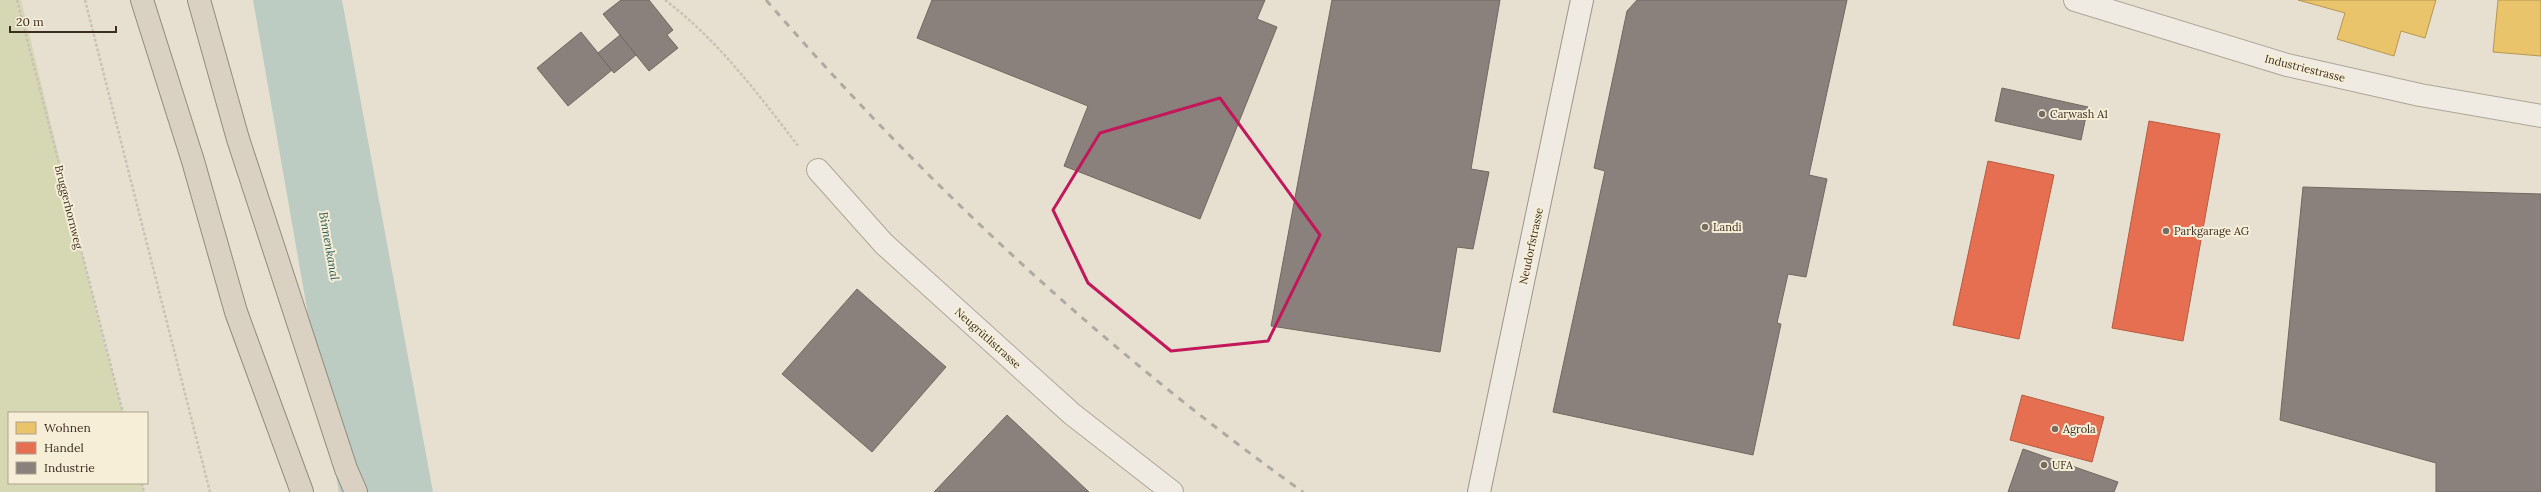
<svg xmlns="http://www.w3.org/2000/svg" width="2541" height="492" viewBox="0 0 2541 492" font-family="Lora,serif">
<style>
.green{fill:#d6d7b3}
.water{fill:#bcccc2}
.homes{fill:#e9c46a;stroke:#b59754}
.shops{fill:#e76f51;stroke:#b45c42}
.industry{fill:#8a817c;stroke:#736860}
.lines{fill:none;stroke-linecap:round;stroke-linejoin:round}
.street-casing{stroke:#ada599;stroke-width:24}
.secondary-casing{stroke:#9c958a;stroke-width:24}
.highway-casing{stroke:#928b80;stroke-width:24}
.path{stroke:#c8c2b9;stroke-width:2.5;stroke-dasharray:3 2;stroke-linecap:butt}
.street{stroke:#efebe3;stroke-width:22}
.secondary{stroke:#efebe3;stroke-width:22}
.highway{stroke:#dad1c2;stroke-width:22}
.rail{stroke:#afaaa2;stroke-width:3;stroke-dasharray:7 7;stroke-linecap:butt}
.marked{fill:none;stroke:#c2185b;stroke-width:3;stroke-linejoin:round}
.poi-dot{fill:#786c5e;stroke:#f7eed8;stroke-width:1.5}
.labels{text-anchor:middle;stroke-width:4;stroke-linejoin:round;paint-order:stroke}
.street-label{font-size:11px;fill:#3d2e20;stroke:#f7eed8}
.poi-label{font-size:11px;fill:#3d2e20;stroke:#f7eed8;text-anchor:start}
.water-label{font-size:12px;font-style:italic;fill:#2f5d5a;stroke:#f7eed8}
</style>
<rect width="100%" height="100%" fill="#e7e0d1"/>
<polygon class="green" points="0,0 21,0 96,311 123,413 9,413 9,483 142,483 144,492 0,492"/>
<polygon class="water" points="253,0 342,0 433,492 339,492"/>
<g class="homes">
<polygon points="2298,0 2436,0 2425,38 2401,31 2394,56 2337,39 2345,13"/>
<polygon points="2498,0 2541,0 2541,56 2493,52"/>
</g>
<g class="shops">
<polygon points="2149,121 2220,134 2183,341 2112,328"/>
<polygon points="1988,161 2054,175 2019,339 1953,325"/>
<polygon points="2022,395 2104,417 2092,462 2010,440"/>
</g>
<g class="industry">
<polygon points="621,0 649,0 673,30 667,35 678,48 649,71 603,14"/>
<polygon points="932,0 1265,0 1257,19 1277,27 1200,219 1064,166 1088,106 917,38"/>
<polygon points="1332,0 1500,0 1471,169 1489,172 1473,249 1457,247 1440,352 1271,326"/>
<polygon points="1637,0 1847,0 1809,175 1827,179 1806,277 1788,274 1777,323 1781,324 1753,455 1553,412 1605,171 1594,168 1627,11"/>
<polygon points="581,32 612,70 568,106 537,68"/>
<polygon points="620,35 636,55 614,73 598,53"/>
<polygon points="2002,88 2088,107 2081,140 1995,121"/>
<polygon points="2303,187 2541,194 2541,492 2436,492 2436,463 2280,420"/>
<polygon points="857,289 946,367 872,452 782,374"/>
<polygon points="1007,415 1089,492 934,492"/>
<polygon points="2023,449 2118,482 2114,492 2008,492"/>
</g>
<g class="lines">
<g class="street-casing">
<g id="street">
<polyline points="2075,0 2287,65 2420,95 2541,116"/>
<polyline points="818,170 884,244 1072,414 1172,492"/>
</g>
</g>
<g class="secondary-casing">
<polyline id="secondary" points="1479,492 1582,0"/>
</g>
<g class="highway-casing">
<g id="highway">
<polyline points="142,0 193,161 236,312 302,492"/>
<polyline points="199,0 238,139 346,469 356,492"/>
</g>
</g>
<g class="path">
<polyline points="17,0 123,413"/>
<polyline points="85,0 210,492"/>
<path d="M665,0c54,41 93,94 134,147"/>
<polyline points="142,483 144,492"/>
</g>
<use href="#street" class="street"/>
<use href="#secondary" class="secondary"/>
<use href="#highway" class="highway"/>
<path class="rail" d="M766,0c159,184 338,350 537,492"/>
</g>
<path class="marked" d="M1220,98l100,137 -52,106 -97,10 -83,-68 -35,-73 47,-77z"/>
<g class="poi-dot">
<circle cx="2042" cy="114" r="4"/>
<circle cx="1705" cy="227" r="4"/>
<circle cx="2166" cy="231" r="4"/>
<circle cx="2055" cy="429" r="4"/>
<circle cx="2044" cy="465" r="4"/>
</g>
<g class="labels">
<g class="street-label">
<text transform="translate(2305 68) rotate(14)" y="4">Industriestrasse</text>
<text transform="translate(69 207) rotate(76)" y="4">Bruggerhornweg</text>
<text transform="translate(1531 246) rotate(-78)" y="4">Neudorfstrasse</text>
<text transform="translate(988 338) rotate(42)" y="4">Neugrütlistrasse</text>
</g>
<g class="poi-label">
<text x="2050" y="118">Carwash A1</text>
<text x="1713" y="231">Landi</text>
<text x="2174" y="235">Parkgarage AG</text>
<text x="2063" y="433">Agrola</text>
<text x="2052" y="469">UFA</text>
</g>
<g class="water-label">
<text transform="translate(329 246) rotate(80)" y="4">Binnenkanal</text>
</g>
</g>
<rect x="8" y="412" width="140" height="72" fill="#f7eed8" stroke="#ada18e"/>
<rect x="16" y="422" width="20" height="12" fill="#e9c46a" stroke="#ada18e"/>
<text x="44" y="432" font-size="12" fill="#3d2e20">Wohnen</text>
<rect x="16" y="442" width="20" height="12" fill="#e76f51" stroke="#ada18e"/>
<text x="44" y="452" font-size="12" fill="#3d2e20">Handel</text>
<rect x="16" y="462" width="20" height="12" fill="#8a817c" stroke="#ada18e"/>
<text x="44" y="472" font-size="12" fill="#3d2e20">Industrie</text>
<path d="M10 26v6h106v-6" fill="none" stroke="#3d2e20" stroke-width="2"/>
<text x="16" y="26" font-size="12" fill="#3d2e20" stroke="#f7eed8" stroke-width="3" paint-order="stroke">20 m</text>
</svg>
